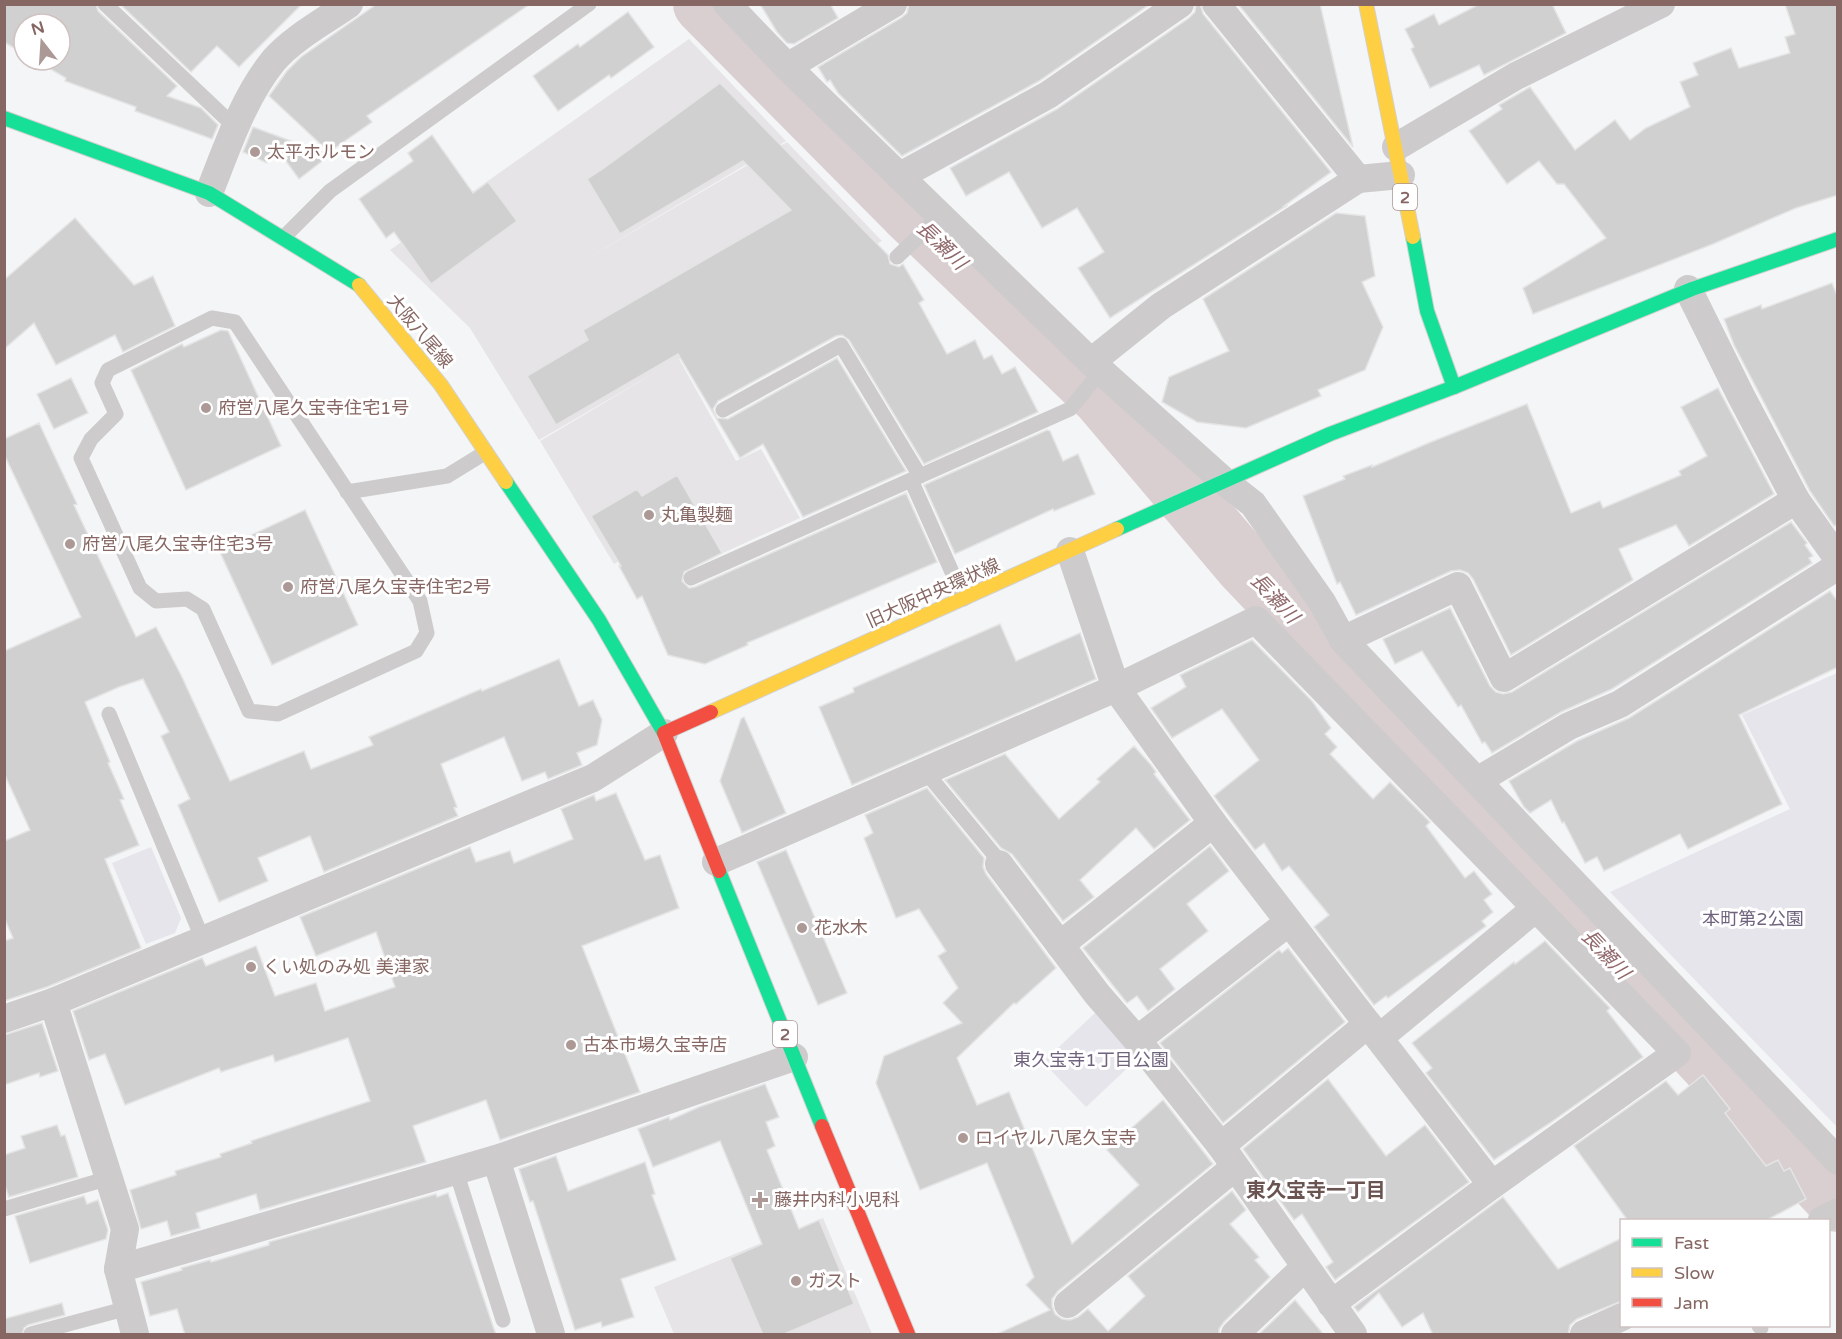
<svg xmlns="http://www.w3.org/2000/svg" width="1842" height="1339" viewBox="0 0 1842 1339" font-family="'Varela Round','Noto Sans JP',sans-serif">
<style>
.built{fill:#e6e4e6}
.green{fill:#e6e5ec}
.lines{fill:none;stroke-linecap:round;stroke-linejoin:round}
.river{stroke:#dacfd0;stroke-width:60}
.building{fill:#d1d0d0;stroke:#e4e4e5;stroke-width:1.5}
.fast-casing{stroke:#d2d1d1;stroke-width:16}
.slow-casing{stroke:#d2d1d1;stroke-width:16}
.jam-casing{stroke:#d2d1d1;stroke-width:16}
.lane{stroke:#cecbcc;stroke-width:15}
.street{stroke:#cecbcc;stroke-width:28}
.fast{stroke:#16e098;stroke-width:14}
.slow{stroke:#ffcf43;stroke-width:14}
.jam{stroke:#f24e42;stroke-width:14}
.poi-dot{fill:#ac9996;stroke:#fff;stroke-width:2}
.labels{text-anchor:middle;stroke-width:6;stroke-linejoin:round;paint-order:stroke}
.shield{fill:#fff;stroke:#aa9592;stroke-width:1.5}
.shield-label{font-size:16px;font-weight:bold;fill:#866763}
.poi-label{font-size:18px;fill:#866763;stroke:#fff;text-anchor:start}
.street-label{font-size:18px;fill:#866763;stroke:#fff}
.park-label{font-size:18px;fill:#6f637d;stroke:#fff}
.water-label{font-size:20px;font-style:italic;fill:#91686b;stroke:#fff}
.neighbourhood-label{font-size:20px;font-weight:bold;fill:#6a5452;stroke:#fff}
</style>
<rect width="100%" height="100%" fill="#f4f5f6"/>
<g class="built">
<polygon points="689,39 786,141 576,265 787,142 882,241 679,359 736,461 761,449 800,518 723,553 700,515 614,564 540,441 663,368 539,440 470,328 390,250"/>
<polygon points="823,1218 872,1334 674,1334 654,1287"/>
</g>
<g class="green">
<polygon points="1837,673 1837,1127 1610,892 1790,809 1742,715"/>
<polygon points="151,847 181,918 175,933 146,944 112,863"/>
<polygon points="1095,1013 1138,1058 1086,1107 1043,1062"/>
</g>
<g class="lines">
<polyline class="river" points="703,4 908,211 1102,397 1245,566 1380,708 1838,1202"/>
</g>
<g class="building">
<polygon points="4,4 96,4 98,11 177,86 167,96 201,108 218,125 212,139 135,111 136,107 65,81 66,78 35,60 60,60 60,24 24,24 24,54 4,42"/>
<polygon points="120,4 302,4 239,67 217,46 191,72"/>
<polygon points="377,4 530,4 367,116 372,122 329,152 269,96 287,71 301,57"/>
<polygon points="760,4 830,4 838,18 794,44 787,43 777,32"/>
<polygon points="909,4 1150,4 1039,81 902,156 838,93 830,80 827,82 818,67 901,18 907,13"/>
<polygon points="1196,4 1200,4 1203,14 1331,172 1284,206 1286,206 1110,318 1078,268 1104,252 1077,208 1042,228 1009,172 966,196 950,168 1057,109 1189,18 1195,12"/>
<polygon points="1238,4 1320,4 1353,147"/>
<polygon points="1480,4 1552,4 1566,33 1484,75 1479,65 1430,88 1411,49 1414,47 1405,29 1434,14 1439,25"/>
<polygon points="1785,4 1838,4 1838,195 1796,208 1713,244 1533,314 1523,288 1606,238 1564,184 1557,184 1539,161 1507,184 1469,131 1502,109 1499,105 1530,87 1575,150 1615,120 1630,140 1646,128 1690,107 1680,82 1698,75 1693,63 1731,48 1739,68 1790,53 1785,37 1795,34"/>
<polygon points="628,12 654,47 611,78 609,75 558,111 533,76 578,44 580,47"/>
<polygon points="720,83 888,255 890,264 899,267 903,264 924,300 919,303 947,354 975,340 984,359 992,355 1002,374 1015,367 1038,412 924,464 849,340 842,335 836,336 718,401 713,409 717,418 728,419 837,358 906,471 803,517 763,444 740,458 678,354 556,425 527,376 588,340 583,330 791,210 743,161 620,234 587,179 604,168"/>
<polygon points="253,127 280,137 330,155 299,179 275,146 267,163 243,152"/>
<polygon points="432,135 473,193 488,182 517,221 431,284 394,232 386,238 359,199 413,161 408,153"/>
<polygon points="1336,213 1365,216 1375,276 1362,282 1383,327 1365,370 1318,390 1321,396 1246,428 1197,422 1162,402 1169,377 1229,351 1203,299"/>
<polygon points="75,218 134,285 153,276 175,326 123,352 115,335 56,365 34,323 4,349 4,280"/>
<polygon points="1832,283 1838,298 1838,524 1834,526 1810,491 1734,345 1724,319 1761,305 1762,309"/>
<polygon points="221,330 228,331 281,446 186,490 131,370 182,344 184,347"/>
<polygon points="71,378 88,413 54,429 37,394"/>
<polygon points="1718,388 1774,494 1689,546 1676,525 1619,549 1633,580 1511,655 1473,579 1468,573 1460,570 1451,571 1356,615 1340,582 1337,584 1303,496 1345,479 1343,476 1372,465 1372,467 1431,442 1527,404 1571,513 1600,501 1603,508 1681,475 1679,471 1707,456 1681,407"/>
<polygon points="39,423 77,504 74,505 136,637 156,627 181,675 230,781 304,751 311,769 373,745 369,737 481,689 482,691 559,659 579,706 593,700 602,720 597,745 577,753 582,765 548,779 545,772 522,781 504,737 441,764 457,807 454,808 458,816 324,872 310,836 258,858 268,881 219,902 178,805 190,799 161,736 169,732 143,679 119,687 85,702 110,762 108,763 124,799 120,800 139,845 105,859 141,948 47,987 4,1001 4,941 13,938 4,917 4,841 30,830 4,773 4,651 81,617 4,454 4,439"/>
<polygon points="1047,430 1050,431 1063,461 1078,454 1095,494 1054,511 1053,509 955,554 924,485"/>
<polygon points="677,475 722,553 684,572 682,581 689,588 695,587 906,493 937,562 747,643 748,645 705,664 668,655 642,596 637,599 619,566 621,566 591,516 637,489 642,496"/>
<polygon points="305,510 358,625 272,665 219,550"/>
<polygon points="1791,522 1807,543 1805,545 1813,556 1809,558 1812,563 1612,689 1561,712 1492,753 1485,742 1482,743 1461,705 1458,707 1422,651 1395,664 1383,639 1450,608 1490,686 1496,692 1503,694 1512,692"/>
<polygon points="1830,591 1838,602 1838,667 1739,715 1782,804 1688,849 1680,834 1604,871 1597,857 1585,863 1564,822 1562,823 1551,800 1530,813 1524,807 1509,781 1577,741 1629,718"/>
<polygon points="1000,624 1016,661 1080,633 1096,679 852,785 819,707 854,692 853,688"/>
<polygon points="1252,640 1312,701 1331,728 1325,734 1337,747 1330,754 1373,799 1390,782 1430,822 1426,826 1465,878 1474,871 1492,894 1484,900 1493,912 1482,921 1486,926 1388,998 1386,996 1374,1005 1314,927 1329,915 1289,866 1282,871 1264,843 1255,850 1214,796 1259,760 1222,709 1172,738 1151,708 1186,687 1180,675"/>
<polygon points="744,717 786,813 742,833 720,781 741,719"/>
<polygon points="1134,746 1151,765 1156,772 1154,774 1190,820 1154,849 1136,828 1080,880 1094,897 1063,921 1012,854 1001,848 945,780 1005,754 1059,819 1100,782 1097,779"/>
<polygon points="927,788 984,858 983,867 986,874 1056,968 1016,1004 1014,1003 957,1058 977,1105 1009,1092 1072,1244 1139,1185 1107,1150 1163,1100 1213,1164 1058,1291 1052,1299 1052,1306 1055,1314 1062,1319 1070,1320 1078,1317 1088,1309 1108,1331 1145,1296 1128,1276 1232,1191 1246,1210 1230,1224 1259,1257 1255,1260 1270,1277 1224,1322 1219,1329 1219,1335 995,1335 1050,1310 1026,1285 1034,1277 987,1163 920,1190 876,1083 884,1056 962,1023 943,1003 958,988 938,956 946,951 919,909 896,918 864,838 873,833 865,815"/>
<polygon points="616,793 645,860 660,855 679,908 582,946 640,1092 500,1140 486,1100 413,1126 426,1162 260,1210 256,1194 196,1213 200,1228 171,1236 167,1221 141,1229 130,1190 176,1175 175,1171 221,1157 220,1154 252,1143 251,1141 370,1101 348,1038 275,1062 273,1055 221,1072 219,1068 125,1105 105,1054 89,1060 73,1011 202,958 206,966 256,946 275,996 316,983 325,1011 395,987 376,932 316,956 300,917 470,847 476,862 510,851 514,863 573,839 561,809 594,795 596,801"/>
<polygon points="1210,846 1229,871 1187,904 1208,931 1160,969 1175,989 1148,1011 1137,996 1127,1003 1083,948"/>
<polygon points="786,850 847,993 818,1005 757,862"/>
<polygon points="1545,941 1610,1008 1607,1011 1643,1057 1550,1123 1494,1160 1426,1073 1432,1068 1412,1043 1514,962 1515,964"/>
<polygon points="1288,948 1345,1022 1223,1123 1160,1043 1279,950 1282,953"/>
<polygon points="42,1023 58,1071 40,1077 39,1073 4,1085 4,1035"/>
<polygon points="1703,1075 1730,1109 1725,1113 1766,1166 1778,1160 1784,1171 1790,1168 1806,1199 1765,1221 1628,1221 1574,1146 1666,1081 1678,1095"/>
<polygon points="1328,1079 1386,1156 1425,1125 1469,1182 1335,1280 1326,1267 1333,1262 1302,1214 1294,1220 1243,1149"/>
<polygon points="765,1084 779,1117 766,1122 775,1146 767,1150 799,1229 819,1220 854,1304 782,1335 763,1335 730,1258 762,1244 720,1141 653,1167 638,1129 669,1117 670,1120 699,1107"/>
<polygon points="57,1125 61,1136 65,1135 78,1177 9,1197 4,1183 4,1155 25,1148 21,1136"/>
<polygon points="556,1156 568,1191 645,1162 655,1194 652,1195 676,1260 621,1279 634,1317 602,1327 601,1322 575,1330 533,1201 530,1202 519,1169"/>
<polygon points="448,1193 496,1335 185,1335 177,1309 150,1316 141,1282 182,1270 181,1268 210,1260 211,1262 269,1245 269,1242 436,1194 437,1197"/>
<polygon points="84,1196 87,1204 98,1200 108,1230 106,1239 30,1263 15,1216"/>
<polygon points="1503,1197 1558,1269 1622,1238 1622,1301 1577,1319 1570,1325 1568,1335 1433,1335 1423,1313 1402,1327 1379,1293 1358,1312 1354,1307"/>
<polygon points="1295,1300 1324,1335 1258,1335"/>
<polygon points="62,1303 65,1315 28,1325 24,1328 22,1335 4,1335 4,1319"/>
</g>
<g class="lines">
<g class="fast-casing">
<g id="fast">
<polyline points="4,118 209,193 359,285"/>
<polyline points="1454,387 1692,289 1838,239"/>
<polyline points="506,482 599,620 664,733"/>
<polyline points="1117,529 1330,434 1454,387 1427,311 1413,237"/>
<polyline points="719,871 822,1126"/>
</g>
</g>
<g class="slow-casing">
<g id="slow">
<polyline points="1366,4 1413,237"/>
<polyline points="359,285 441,385 506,482"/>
<polyline points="711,712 1117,529"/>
</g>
</g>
<g class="jam-casing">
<g id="jam">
<polyline points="711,712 664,733 719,871"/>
<polyline points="822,1126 908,1334"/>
</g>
</g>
<g class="lane">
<polyline points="105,4 235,127"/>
<polyline points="283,238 330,191 589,4"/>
<polyline points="897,257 940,216"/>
<polygon points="212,318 235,322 420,601 427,633 416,651 278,714 249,711 203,609 187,599 156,601 140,588 81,458 91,439 116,414 102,383 108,370"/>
<polyline points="723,410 841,345 920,476"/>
<polyline points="911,480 964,599"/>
<polyline points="347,492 447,476 486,452"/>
<polyline points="691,578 1070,409 1101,371"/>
<polyline points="109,714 203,940"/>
<polyline points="925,771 996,857 999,864"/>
<polyline points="456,1171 503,1320"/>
<polyline points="4,1209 109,1178"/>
<polyline points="1759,1326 1761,1328"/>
<polyline points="31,1334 128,1308"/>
</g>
<g class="street">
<polyline points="727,4 787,67 1091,362 1225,482 1253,504 1322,602 1343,640 1838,1161"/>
<polyline points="1216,4 1358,179 1401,175"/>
<polyline points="787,67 893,4"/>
<polyline points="1396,147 1516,76 1661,4"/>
<polyline points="900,176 1048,95 1180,4"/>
<path d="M209,193c18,-45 34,-95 65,-133 19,-22 51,-39 75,-56"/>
<polyline points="1688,289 1741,396 1796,500 1838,559"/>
<polyline points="1091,362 1161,306 1358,179"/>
<polyline points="1070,551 1116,688 1213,823 1492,1185"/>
<polyline points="1343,640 1458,586 1504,678 1796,500"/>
<polyline points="1477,781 1569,726 1620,704 1838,566"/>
<polyline points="716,862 1116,688 1256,620 1677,1053 1492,1185 1331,1304"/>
<polyline points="999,864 1097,994 1137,1040 1221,1146 1353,1334"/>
<polyline points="1060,945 1213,823"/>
<polyline points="53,1002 125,1229 118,1269 135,1334"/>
<polyline points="4,1019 53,1002 593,778 664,733"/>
<polyline points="1379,1038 1536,908"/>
<polyline points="1137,1040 1289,922"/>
<polyline points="1221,1146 1368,1024"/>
<polyline points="496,1159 551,1334"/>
<polyline points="1822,1220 1838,1212"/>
<polyline points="118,1269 496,1159 794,1057"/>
<polyline points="1068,1304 1235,1167"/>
<polyline points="1235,1334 1305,1267"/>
<polyline points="1584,1334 1622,1317"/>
</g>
<use href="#fast" class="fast"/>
<use href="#slow" class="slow"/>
<use href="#jam" class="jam"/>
</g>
<g class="poi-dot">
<circle cx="255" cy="152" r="6"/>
<circle cx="206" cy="408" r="6"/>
<circle cx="649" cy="515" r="6"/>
<circle cx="70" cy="544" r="6"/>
<circle cx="288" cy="587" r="6"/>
<circle cx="802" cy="928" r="6"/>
<circle cx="251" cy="967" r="6"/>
<circle cx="571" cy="1045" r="6"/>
<circle cx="963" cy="1138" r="6"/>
<path d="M757 1191h6v6h6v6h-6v6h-6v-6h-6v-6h6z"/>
<circle cx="796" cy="1281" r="6"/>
</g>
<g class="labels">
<g class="shield">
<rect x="1393" y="184" width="24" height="26" rx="4.5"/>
<rect x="773" y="1021" width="24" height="26" rx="4.5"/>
</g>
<g class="shield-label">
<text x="1405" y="203">2</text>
<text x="785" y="1040">2</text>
</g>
<g class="poi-label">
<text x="267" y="158">太平ホルモン</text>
<text x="218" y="414">府営八尾久宝寺住宅1号</text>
<text x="661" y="521">丸亀製麺</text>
<text x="82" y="550">府営八尾久宝寺住宅3号</text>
<text x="300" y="593">府営八尾久宝寺住宅2号</text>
<text x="814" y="934">花水木</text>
<text x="263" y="973">くい処のみ処 美津家</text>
<text x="583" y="1051">古本市場久宝寺店</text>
<text x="975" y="1144">ロイヤル八尾久宝寺</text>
<text x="774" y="1206">藤井内科小児科</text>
<text x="808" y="1287">ガスト</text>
</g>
<g class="street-label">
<text transform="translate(420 331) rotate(50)" y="6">大阪八尾線</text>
<text transform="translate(933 593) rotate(-24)" y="6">旧大阪中央環状線</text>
</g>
<g class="park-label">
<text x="1753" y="925">本町第2公園</text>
<text x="1091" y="1066">東久宝寺1丁目公園</text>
</g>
<g class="water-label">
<text transform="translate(942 245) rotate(44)" y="7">長瀬川</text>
<text transform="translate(1275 598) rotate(47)" y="7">長瀬川</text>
<text transform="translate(1606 954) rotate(47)" y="7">長瀬川</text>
</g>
<g class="neighbourhood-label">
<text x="1316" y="1197">東久宝寺一丁目</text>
</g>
</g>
<rect width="1842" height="1339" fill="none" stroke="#866763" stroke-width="12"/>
<rect x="1620" y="1219" width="210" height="108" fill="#ffffff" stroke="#cfc2c1" stroke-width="1.5"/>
<rect x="1632" y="1238" width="30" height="9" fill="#16e098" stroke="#cfc2c1" stroke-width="1.5"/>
<text x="1674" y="1249" font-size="18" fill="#866763">Fast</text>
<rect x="1632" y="1268" width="30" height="9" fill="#ffcf43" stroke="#cfc2c1" stroke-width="1.5"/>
<text x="1674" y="1279" font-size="18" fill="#866763">Slow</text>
<rect x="1632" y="1298" width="30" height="9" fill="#f24e42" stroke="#cfc2c1" stroke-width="1.5"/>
<text x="1674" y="1309" font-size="18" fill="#866763">Jam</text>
<g transform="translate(42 42) rotate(343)"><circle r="28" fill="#ffffff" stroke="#cfc2c1" stroke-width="1.5"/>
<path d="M0-4.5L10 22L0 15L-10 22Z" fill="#ac9996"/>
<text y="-9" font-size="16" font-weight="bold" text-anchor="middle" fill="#866763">N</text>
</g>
</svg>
